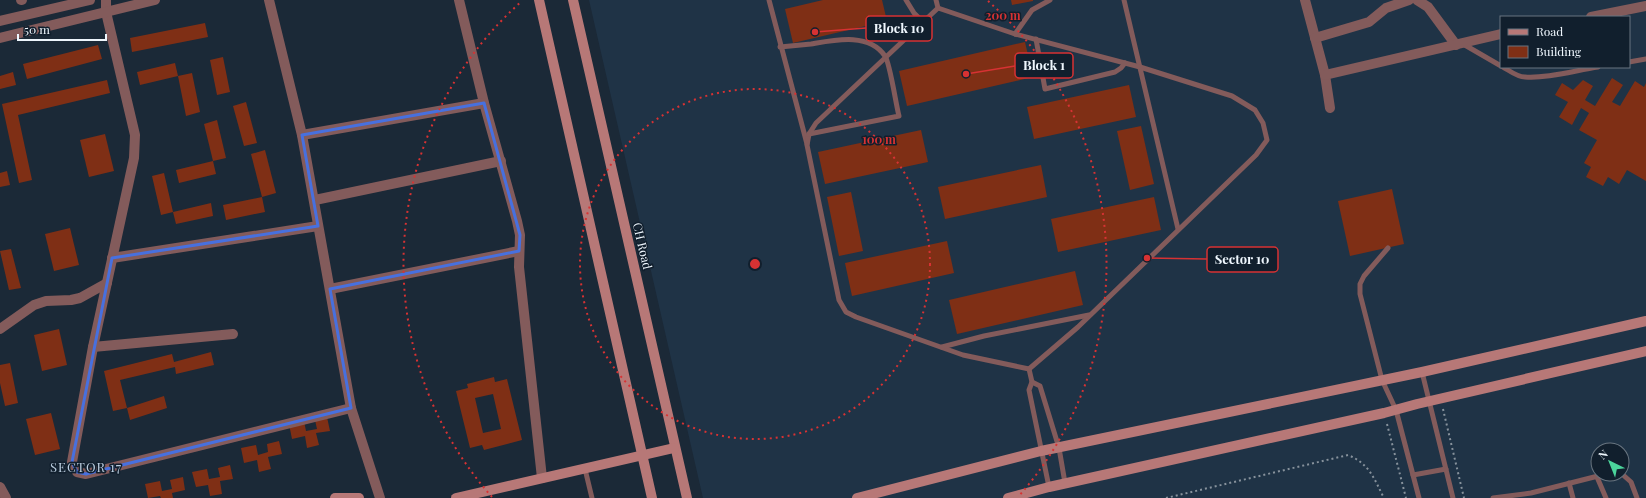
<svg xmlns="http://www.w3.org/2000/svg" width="1646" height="498" viewBox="0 0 1646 498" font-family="'Playfair Display',serif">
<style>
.built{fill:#1f3346;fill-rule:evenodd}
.building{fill:#7f2f15;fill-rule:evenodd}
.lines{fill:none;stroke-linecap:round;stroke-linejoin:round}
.path{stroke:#87929c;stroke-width:2;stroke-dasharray:2 3;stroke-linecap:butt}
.lane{stroke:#835b5b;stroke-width:5}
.street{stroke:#835b5b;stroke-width:10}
.secondary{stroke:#b77877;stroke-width:10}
.marked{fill:none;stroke:#4770df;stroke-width:3;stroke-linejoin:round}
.ring{fill:none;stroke:#d73233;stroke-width:2;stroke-dasharray:2 4}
.labels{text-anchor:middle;stroke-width:3;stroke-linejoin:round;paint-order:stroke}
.street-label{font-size:12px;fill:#eef6fd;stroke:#111f2d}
.neighbourhood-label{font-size:13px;letter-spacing:1px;fill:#bccee0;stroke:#111f2d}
.centre{fill:#d73233;stroke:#111f2d;stroke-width:2}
.ring-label{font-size:12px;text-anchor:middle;font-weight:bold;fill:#d73233;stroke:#111f2d;stroke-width:3;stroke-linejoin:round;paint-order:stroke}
.leader{fill:none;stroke:#d73233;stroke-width:1.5}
.callout-dot{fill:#d73233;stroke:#111f2d;stroke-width:1.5}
.callout{fill:#111f2d;stroke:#d73233;stroke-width:1.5}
.callout-label{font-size:13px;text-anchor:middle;font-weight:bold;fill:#eef6fd}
</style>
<rect width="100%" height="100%" fill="#1b2937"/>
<path class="built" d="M589,0h1057v498h-943zM1501,17h128v50h-128zM1598,450h24v24h-24z"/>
<g class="building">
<polygon points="823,0 882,0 887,21 793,43 785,9"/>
<polygon points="1011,0 1033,0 1033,1 1012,5"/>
<polygon points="205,23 208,37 132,52 130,38"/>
<polygon points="1025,42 1033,77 907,106 899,71"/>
<polygon points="98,45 102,59 27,79 23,64"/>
<polygon points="223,57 230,92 217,95 210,60"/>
<polygon points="175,63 178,76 140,85 137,72"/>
<polygon points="13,72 16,85 0,89 0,76"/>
<polygon points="192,73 200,112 186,116 178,76"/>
<polygon points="1612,78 1623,85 1612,102 1620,106 1635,81 1644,87 1646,83 1646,181 1627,170 1619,184 1608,177 1603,186 1586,177 1591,167 1584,163 1597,140 1579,130 1589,113 1581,108 1572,125 1559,117 1568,102 1555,95 1562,83 1573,90 1583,80 1593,86 1585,100 1595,106"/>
<polygon points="107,80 110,93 18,115 32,180 19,183 2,104"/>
<polygon points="1129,85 1136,117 1034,139 1027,107"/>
<polygon points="246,102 257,143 244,146 233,106"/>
<polygon points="217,120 226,158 213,161 204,124"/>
<polygon points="1141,126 1154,184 1130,190 1117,131"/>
<polygon points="921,130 928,162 825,184 818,152"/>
<polygon points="105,134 114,171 89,177 80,140"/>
<polygon points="265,150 276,193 262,197 251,154"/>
<polygon points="213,161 216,174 179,183 176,170"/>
<polygon points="1041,165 1047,197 945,219 938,187"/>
<polygon points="7,171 10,185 0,187 0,173"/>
<polygon points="164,173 173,212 161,215 152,176"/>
<polygon points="1392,189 1404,244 1350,256 1338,201"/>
<polygon points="851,192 863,251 839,256 827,197"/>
<polygon points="262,197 265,212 226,220 223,205"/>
<polygon points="1154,197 1161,230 1058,252 1051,219"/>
<polygon points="211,203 213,216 176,224 173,212"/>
<polygon points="70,228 79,265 54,271 45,234"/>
<polygon points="947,241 954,273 852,296 845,263"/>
<polygon points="11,249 21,288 9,290 0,251"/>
<polygon points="1075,271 1083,305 957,334 949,300"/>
<polygon points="59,329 67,365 42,371 34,335"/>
<polygon points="211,352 214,365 176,374 175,367 120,380 127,408 164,396 167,408 130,420 127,408 113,411 104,371 172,354 174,362"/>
<polygon points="10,363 18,403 5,406 0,383 0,365"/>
<path d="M494,377l1,5 12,-3 15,61 -38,10 -2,-5 -12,3 -14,-57 12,-3 -1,-4zM493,394l8,35 -18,4 -8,-35z"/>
<polygon points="51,413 60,449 35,455 26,419"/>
<polygon points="327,417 330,431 316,433 319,445 307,448 305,436 292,439 289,424 304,421 306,431 317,429 315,420"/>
<polygon points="279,441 282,454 268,457 271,469 259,472 257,460 244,463 241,448 256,445 258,455 268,452 267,444"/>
<polygon points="230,465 233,479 220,481 222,494 210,496 208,485 196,487 192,472 207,469 209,479 220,477 218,468"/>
<polygon points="183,477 185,490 172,493 173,498 161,498 160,496 148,498 145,484 160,481 162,491 172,489 170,480"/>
</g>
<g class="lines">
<g class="path">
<polyline points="1443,409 1464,498"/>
<polyline points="1387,424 1406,498"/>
<path d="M1166,498l182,-43c22,9 26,24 36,43"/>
</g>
<g class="lane">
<polyline points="769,0 807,144"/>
<polyline points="906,0 914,13 923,22"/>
<polyline points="936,0 938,8 816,123 809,134 807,145 839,300 846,312 856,317 963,355 1029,369 1032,382 1029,390 1049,487"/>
<polyline points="1124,0 1178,229"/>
<polyline points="938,8 1015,34 1140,67 1232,96 1255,110 1263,123 1267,140 1256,155 1078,327 1029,369"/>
<polyline points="1015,34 1032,10 1050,0"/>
<polyline points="1036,39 1045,89 1115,72 1121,68 1125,63"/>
<polyline points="1463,44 1501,66"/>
<path d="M780,47c10,-1 21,-2 31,-3 23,-4 58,-12 74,12 5,7 11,49 14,60l-90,18"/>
<polyline points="1629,62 1646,59"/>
<path d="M1503,67c7,4 14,10 22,10 21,2 52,-7 73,-10"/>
<polyline points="1388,248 1364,276 1360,284 1360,294 1382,380 1396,410 1419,498"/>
<polyline points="942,347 984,336 1089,315"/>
<polyline points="1422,372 1453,498"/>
<polyline points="1032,382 1040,386 1059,448 1065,483"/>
<polyline points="585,469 592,498"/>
<polyline points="1622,474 1631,482 1637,498"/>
<polyline points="1413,475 1446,469"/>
<polyline points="1597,477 1606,498"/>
<polyline points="1569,483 1573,498"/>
<polyline points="1493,498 1531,493 1606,474"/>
</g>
<g class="street">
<polyline points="21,0 22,0"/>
<polyline points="106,0 106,12 135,135 134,158 93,347 72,462 77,472 86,474 351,408"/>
<polyline points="269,0 302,135 351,408 380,498"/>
<polyline points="459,0 484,103 517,221 520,235 519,267 542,478"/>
<polyline points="1305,0 1325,75 1330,108"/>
<polyline points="1417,0 1428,7 1456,45"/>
<polyline points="1591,17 1646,6"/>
<polyline points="0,21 90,0"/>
<polyline points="0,38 155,0"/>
<polyline points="1315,38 1369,22 1386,8 1409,0"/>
<polyline points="1325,75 1501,34"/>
<polyline points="302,135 484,103"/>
<polyline points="315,200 501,161"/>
<polyline points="112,258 318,226"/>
<polyline points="330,289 519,251"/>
<polyline points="0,329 34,305 46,301 71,300 80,298 107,283"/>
<polyline points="93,347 233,334"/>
<polyline points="0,487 6,498"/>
</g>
<g class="secondary">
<polyline points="539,0 652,498"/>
<polyline points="573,0 687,498"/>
<polyline points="335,498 359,498"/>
<polyline points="456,498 674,448"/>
<polyline points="857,498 1041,451 1422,372 1646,321"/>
<polyline points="1008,498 1049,487 1384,413 1417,404 1646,351"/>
</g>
</g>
<path class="marked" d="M484,103l36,132 -1,16 -189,38 21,119 -265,66 -9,-2 -5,-10 40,-204 206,-32 -16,-91z"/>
<g class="ring">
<circle cx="755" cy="264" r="175"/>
<path d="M492 497A351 351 0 0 1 522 1M988 1A351 351 0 0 1 1018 497"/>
</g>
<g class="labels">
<g class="street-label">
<text transform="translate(642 246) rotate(77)" y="4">CH Road</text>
</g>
<g class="neighbourhood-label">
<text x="86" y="472">SECTOR 17</text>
</g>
</g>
<circle cx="755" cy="264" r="6" class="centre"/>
<g class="ring-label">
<text x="1003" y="20">200 m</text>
<text x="879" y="144">100 m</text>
</g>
<path class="leader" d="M815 32L866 28M966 74L1015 66M1147 258L1207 259"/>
<g class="callout-dot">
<circle cx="815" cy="32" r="4"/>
<circle cx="966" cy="74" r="4"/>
<circle cx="1147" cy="258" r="4"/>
</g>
<g class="callout">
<rect x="866" y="16" width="66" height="25" rx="4"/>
<rect x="1015" y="53" width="58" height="25" rx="4"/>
<rect x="1207" y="247" width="71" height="25" rx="4"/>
</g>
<g class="callout-label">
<text x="899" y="33">Block 10</text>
<text x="1044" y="70">Block 1</text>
<text x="1242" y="264">Sector 10</text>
</g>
<rect x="1500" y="16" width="130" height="52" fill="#111f2d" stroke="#697580"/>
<rect x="1508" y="29" width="20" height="6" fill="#b77877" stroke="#697580"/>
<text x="1536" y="36" font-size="12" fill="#eef6fd">Road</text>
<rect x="1508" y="46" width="20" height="12" fill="#7f2f15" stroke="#697580"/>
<text x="1536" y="56" font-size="12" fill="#eef6fd">Building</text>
<g transform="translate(1610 462) rotate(317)"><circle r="19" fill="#111f2d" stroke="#697580"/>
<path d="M0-3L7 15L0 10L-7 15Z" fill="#4bd49b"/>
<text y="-6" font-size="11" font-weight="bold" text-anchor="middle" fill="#eef6fd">N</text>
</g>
<path d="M18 34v6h88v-6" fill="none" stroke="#eef6fd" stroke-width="2"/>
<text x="24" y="34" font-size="12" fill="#eef6fd" stroke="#111f2d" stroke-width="3" paint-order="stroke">50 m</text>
</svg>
